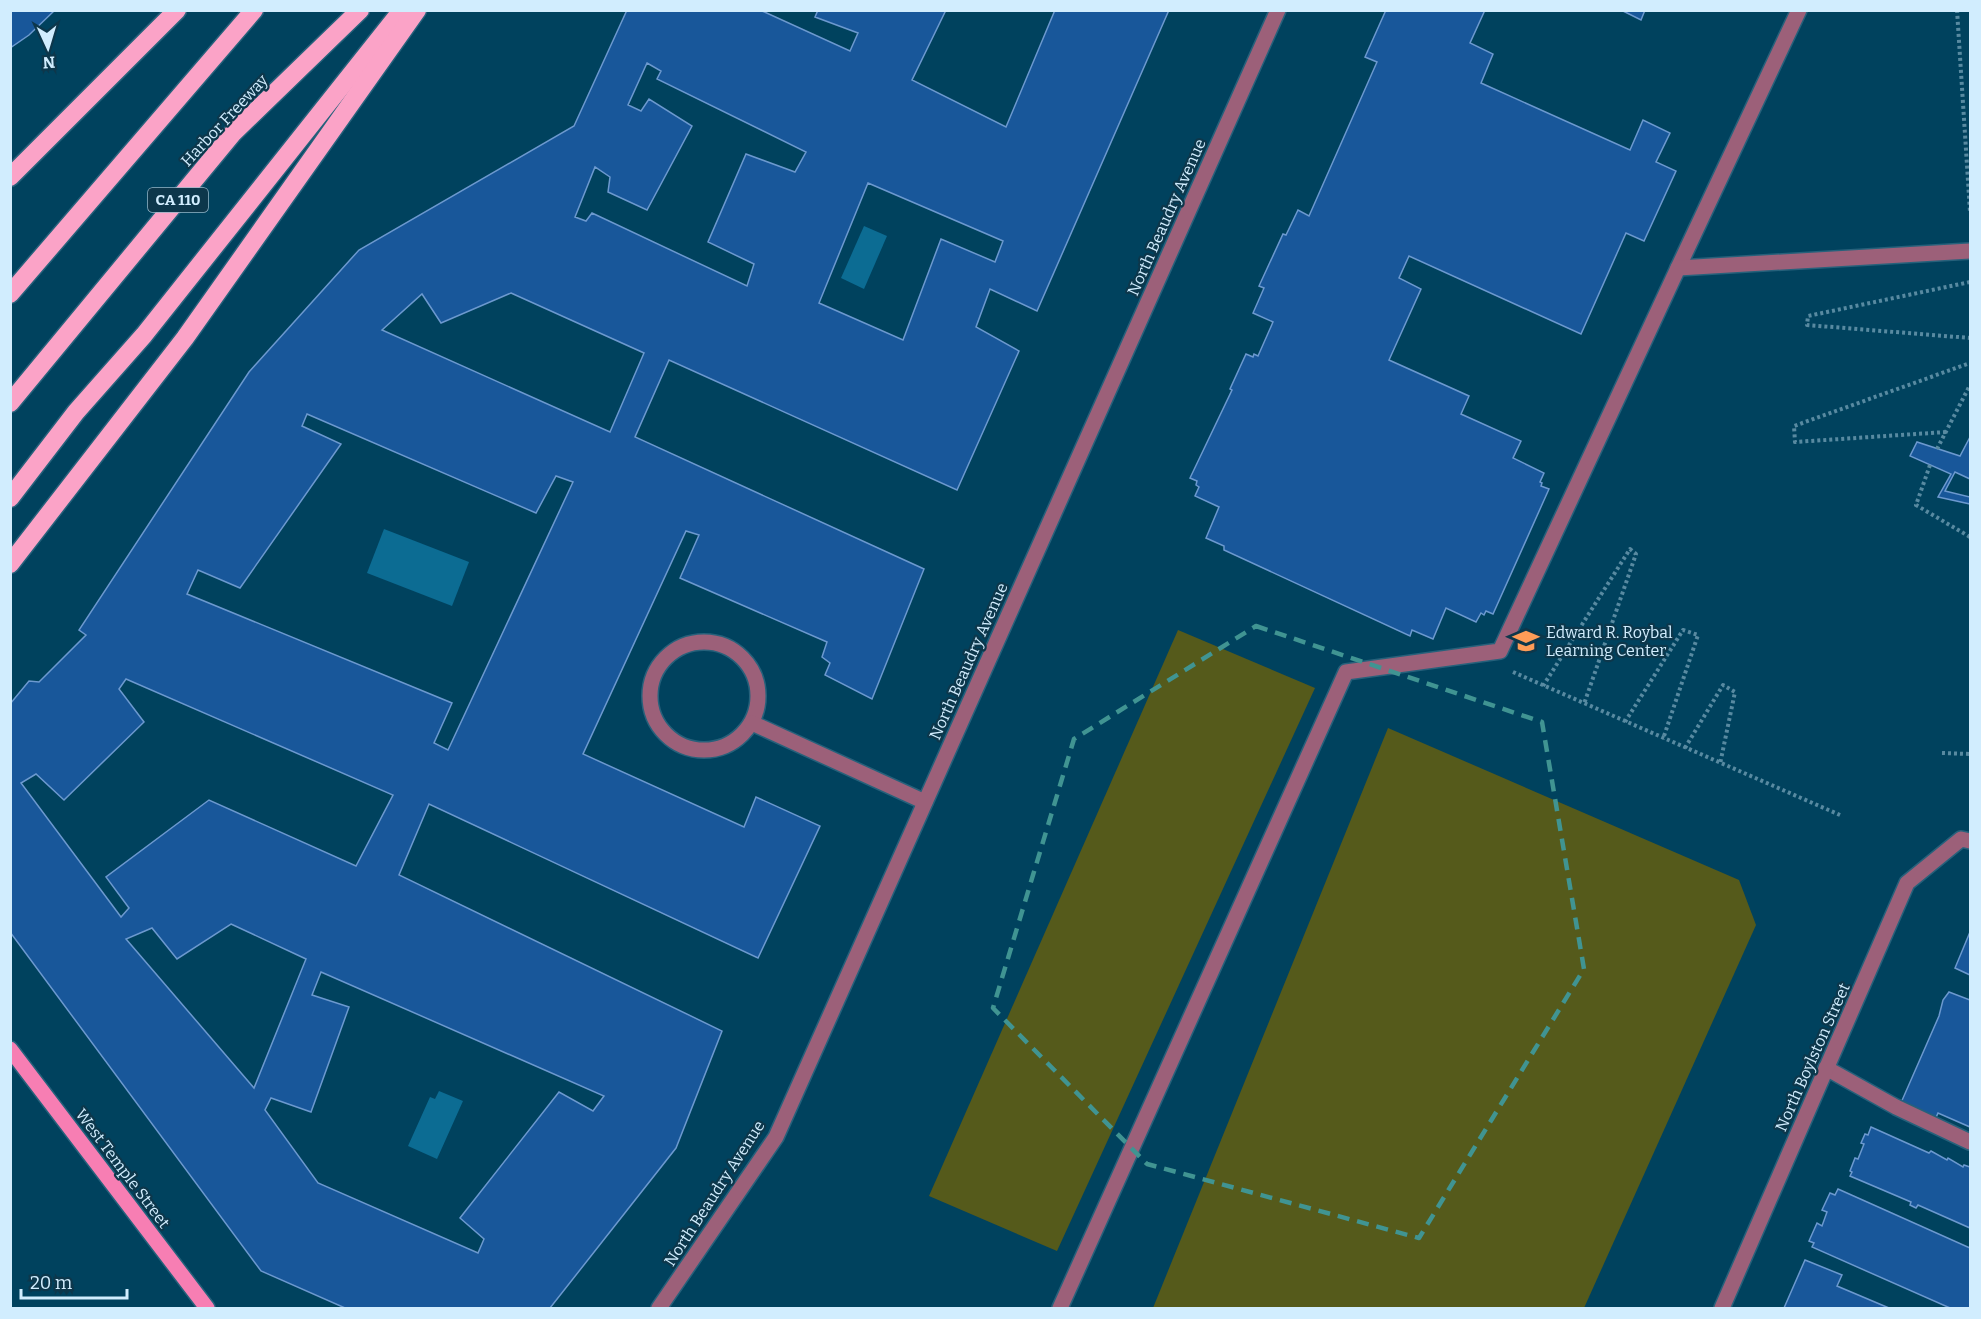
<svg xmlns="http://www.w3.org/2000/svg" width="1981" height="1319" viewBox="0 0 1981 1319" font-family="Bitter,serif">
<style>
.green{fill:#555a1b}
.water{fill:#0c6c93}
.building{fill:#18579a;stroke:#6c99cf;stroke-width:1.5;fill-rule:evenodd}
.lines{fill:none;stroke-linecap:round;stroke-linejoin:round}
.minor-casing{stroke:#26617b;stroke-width:18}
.major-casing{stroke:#26617b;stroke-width:18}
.highway-casing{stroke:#26617b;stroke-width:21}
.path{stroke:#588aa1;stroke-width:4;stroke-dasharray:3 3;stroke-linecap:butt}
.minor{stroke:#9c6079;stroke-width:15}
.major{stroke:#f77eb3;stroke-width:15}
.highway{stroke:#fba3c7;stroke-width:18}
.marked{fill:none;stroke:#409492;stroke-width:4.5;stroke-dasharray:12 8;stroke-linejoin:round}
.labels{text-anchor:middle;stroke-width:4.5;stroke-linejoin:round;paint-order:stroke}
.shield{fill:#0d374b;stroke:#96b6c8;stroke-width:1.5}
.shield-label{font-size:15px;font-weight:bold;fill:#d1edfe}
.street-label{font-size:16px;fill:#d1edfe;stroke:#0d374b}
.poi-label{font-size:16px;fill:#d1edfe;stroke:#0d374b;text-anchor:start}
</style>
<rect width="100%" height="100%" fill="#00425e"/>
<g class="green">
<polygon points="1178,630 1315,688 1057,1251 929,1196"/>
<polygon points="1388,728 1739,880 1756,925 1584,1308 1153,1308"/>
</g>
<g class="water">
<polygon points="864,226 887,236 864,289 841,278"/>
<polygon points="384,529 469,562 452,606 367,573"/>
<polygon points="439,1091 463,1101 437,1159 408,1146 430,1097 435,1099"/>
</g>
<g class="building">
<polygon points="10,10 55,10 29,35 10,48"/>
<path d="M627,10h133l90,41 8,-18 -43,-16 3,-7h128l-34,70 94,47 49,-117h114l-132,301 -47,-22 -14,38 43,24 -62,139 -288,-130 -34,77 289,132 -52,130 -47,-24 5,-12 -8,-6 5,-15 -147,-64 19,-43 -13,-4 -103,223 161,73 12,-30 64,29 -62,132 -329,-154 -30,71 323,156 -46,117 -126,160h-205l-84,-37 -251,-339v-228l19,-23 10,1 47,-47 -7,-5 170,-258 110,-122 215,-124zM647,63l14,8 -4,8 149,73 -11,20 -49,-18 -38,88 46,22 -7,22 -155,-73 -6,8 -11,-4 20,-50 15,10 -2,15 39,18 45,-84 -43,-27 -8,12 -13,-6zM868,183l135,58 -8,21 -54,-23 -38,101 -84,-37zM511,293l133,60 -34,79 -228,-102 40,-36 19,29zM307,414l229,99 20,-37 17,6 -125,268 -14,-7 18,-40 -265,-109 11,-24 42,18 101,-144 -39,-18zM126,679l267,116 -37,71 -147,-66 -103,77 23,31 -8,9 -100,-134 15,-9 28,26 80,-78 -25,-33zM231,924l75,35 -52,129 -128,-149 26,-11 25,31zM321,972l283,124 -11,15 -34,-19 -99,126 24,21 -6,14 -160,-70 -53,-73 6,-12 40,14 38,-105 -37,-12z"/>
<polygon points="1386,10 1485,10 1470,43 1493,54 1481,83 1630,150 1643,120 1670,133 1656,162 1676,171 1644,241 1626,233 1581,334 1409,256 1399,278 1421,289 1389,360 1469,396 1461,414 1521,441 1513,458 1544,473 1540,482 1542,483 1541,486 1549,489 1493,614 1486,611 1484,615 1481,613 1476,622 1446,608 1433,639 1412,630 1410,636 1224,550 1224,546 1206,538 1219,507 1195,496 1199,487 1196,485 1197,481 1190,478 1232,390 1230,389 1246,354 1253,357 1254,354 1258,356 1273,322 1253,313 1264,288 1259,286 1283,234 1286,235 1298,210 1309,216 1377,62 1365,57"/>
<polygon points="1621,10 1645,10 1641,20"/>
<polygon points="1970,437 1970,479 1955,472 1945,491 1970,497 1970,504 1938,497 1951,474 1910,456 1917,442 1960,456"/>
<polygon points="1970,932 1970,975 1955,968"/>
<polygon points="1949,992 1970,1000 1970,1127 1938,1113 1935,1120 1900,1105 1939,1016 1943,1000"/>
<polygon points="1871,1127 1929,1153 1931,1151 1947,1160 1948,1158 1963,1167 1964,1165 1970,1167 1970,1228 1918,1205 1916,1208 1910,1205 1911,1202 1850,1176 1852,1172 1850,1171 1855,1158 1858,1159 1864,1144 1861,1143 1865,1134 1868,1135"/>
<polygon points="1838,1189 1970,1248 1970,1308 1950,1308 1812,1247 1814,1243 1809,1241 1817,1223 1822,1226 1827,1212 1822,1210 1830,1193 1835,1195"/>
<polygon points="1805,1260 1842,1275 1837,1286 1889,1308 1784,1308"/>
</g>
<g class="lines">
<g class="minor-casing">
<g id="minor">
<polyline points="1678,268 1799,10"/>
<circle cx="704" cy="696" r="54"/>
<polyline points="752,723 925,802"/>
<polyline points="1826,1068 1896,1107 1970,1142"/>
<polyline points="659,1308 776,1137 1278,10"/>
<polyline points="1060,1308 1346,672 1500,651 1678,268 1970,251"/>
<polyline points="1722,1308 1907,883 1961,839 1970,841"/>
</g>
</g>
<g class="major-casing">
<polyline id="major" points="10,1049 207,1308"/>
</g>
<g class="highway-casing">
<g id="highway">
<polyline points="10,177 177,10"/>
<polyline points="10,294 254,10"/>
<polyline points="10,403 233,133 360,10"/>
<polyline points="10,498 76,412 144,335 402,10"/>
<polyline points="10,564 185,338 417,10"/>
</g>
</g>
<g class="path">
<polyline points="1957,10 1970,212"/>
<polyline points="1970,282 1808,316 1807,325 1970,338"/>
<polyline points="1946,432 1795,442 1794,426 1970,363"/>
<polyline points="1937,449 1970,385"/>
<polyline points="1930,465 1916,505 1970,537"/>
<polyline points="1513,672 1840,815"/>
<polyline points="1543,686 1630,549 1636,554 1584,704"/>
<polyline points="1625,722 1683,630 1698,635 1663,739"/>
<polyline points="1685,748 1723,685 1735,692 1720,764"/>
<polyline points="1942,753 1970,754"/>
</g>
<use href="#minor" class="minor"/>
<use href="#major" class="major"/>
<use href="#highway" class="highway"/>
</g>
<path class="marked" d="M1256,626l286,96 42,247 -165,269 -272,-74 -154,-156 81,-269z"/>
<defs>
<g id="school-bare" transform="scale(2.07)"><path d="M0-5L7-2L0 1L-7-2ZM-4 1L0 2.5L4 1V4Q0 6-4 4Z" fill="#fe9c57" stroke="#0d374b" stroke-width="2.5" paint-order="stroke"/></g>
</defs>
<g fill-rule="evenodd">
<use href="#school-bare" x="1526" y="641"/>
</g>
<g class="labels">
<rect class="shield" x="148" y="188" width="60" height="24" rx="4.5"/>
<g class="shield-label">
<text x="178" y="205">CA 110</text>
</g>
<g class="street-label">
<text transform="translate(224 120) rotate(-47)" y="6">Harbor Freeway</text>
<text transform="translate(1166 217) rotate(-66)" y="6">North Beaudry Avenue</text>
<text transform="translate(968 661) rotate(-66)" y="6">North Beaudry Avenue</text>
<text transform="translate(1812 1057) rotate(-66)" y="6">North Boylston Street</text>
<text transform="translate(123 1168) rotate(53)" y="6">West Temple Street</text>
<text transform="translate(714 1193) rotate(-57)" y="6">North Beaudry Avenue</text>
</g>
<g class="poi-label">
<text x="1546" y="638">Edward R. Roybal<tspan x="1546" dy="18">Learning Center</tspan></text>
</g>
</g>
<rect width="1981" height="1319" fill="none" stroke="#d1edfe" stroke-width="24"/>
<g transform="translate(48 48) rotate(176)" stroke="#0d374b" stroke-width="4.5" paint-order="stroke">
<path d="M0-4.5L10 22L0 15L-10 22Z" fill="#d1edfe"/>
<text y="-9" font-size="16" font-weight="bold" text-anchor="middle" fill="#d1edfe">N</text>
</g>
<path d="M21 1289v9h106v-9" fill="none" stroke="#d1edfe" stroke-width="3"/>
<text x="30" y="1289" font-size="18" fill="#d1edfe" stroke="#0d374b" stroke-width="4.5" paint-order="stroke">20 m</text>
</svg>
